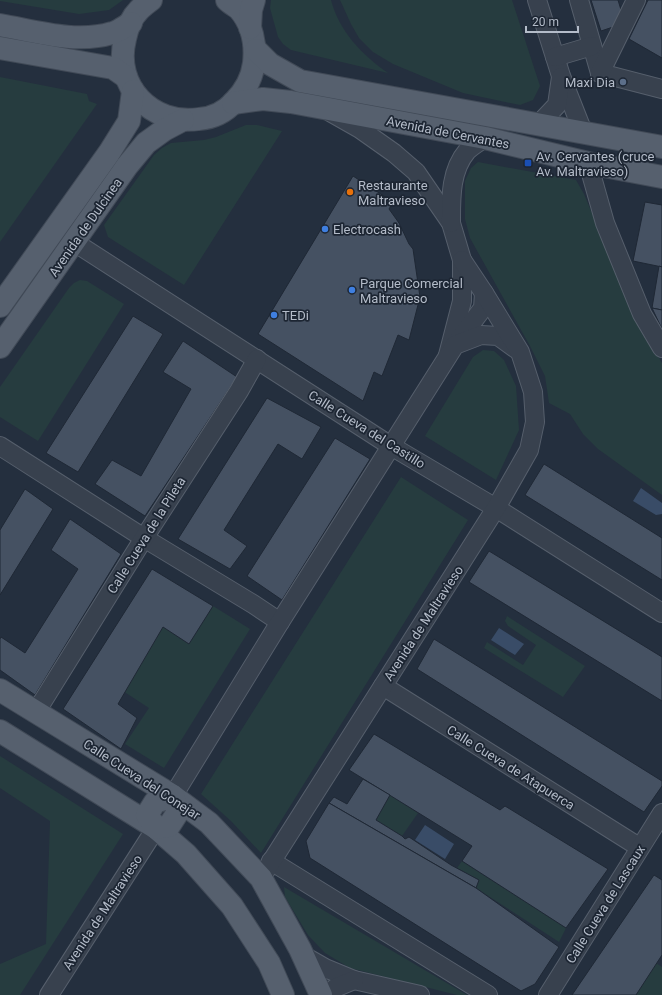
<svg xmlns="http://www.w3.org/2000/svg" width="662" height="995" viewBox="0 0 662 995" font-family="Roboto,sans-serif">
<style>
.green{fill:#263c3f}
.water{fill:#394c67}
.building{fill:#455162;stroke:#1f2835}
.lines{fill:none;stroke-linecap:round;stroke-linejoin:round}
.minor-casing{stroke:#565f6c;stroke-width:20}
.major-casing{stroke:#414a57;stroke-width:24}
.minor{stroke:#38414e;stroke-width:18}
.major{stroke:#56606e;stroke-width:22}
.service-dot{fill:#5c6f8a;stroke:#1d2633;stroke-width:1.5}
.transit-dot{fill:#1a4fb4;stroke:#1d2633;stroke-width:1.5}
.food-dot{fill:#e8710a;stroke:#1d2633;stroke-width:1.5}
.shop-dot{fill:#3f7fe0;stroke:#1d2633;stroke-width:1.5}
.labels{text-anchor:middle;stroke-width:3.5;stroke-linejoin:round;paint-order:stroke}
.poi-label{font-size:13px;fill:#b4bcc9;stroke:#1d2633;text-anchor:start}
.street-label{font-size:13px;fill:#b4bcc9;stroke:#1d2633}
</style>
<rect width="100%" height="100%" fill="#242f3e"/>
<g class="green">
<polygon points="0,0 123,0 109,10 79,14 0,1"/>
<path d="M271,0h60c8,31 31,55 57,73l-97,-23 -8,-6 -5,-7 -8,-29z"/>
<polygon points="340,0 512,0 540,86 533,100 520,105 463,93 393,64 373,52 359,38 351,24"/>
<polygon points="0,77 87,94 89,101 97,104 0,242"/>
<polygon points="246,125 257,125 282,131 184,285 108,237 104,225 154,155 162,148 171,143 204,140 216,137"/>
<polygon points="478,162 576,180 584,194 635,316 662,363 662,495 598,449 583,434 570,414 549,403 545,376 530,346 470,238 465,219 465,181 471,168"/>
<polygon points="80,280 87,281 124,304 38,441 0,417 0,387 69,288 74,283"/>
<polygon points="483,350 494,351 504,360 516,386 519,430 496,480 425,436 473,357"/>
<polygon points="401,477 468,520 261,853 231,821 201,794"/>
<polygon points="213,606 250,629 164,768 125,744 149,708 123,691 163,627 189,644"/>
<polygon points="507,616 585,666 563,697 484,648 487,642 523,665 536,645 508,626 505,621"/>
<polygon points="0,756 123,834 20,995 0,995 0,964 46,944 50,821 0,788"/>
<polygon points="390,795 418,813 402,836 376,820"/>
<polygon points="462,861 566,928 559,942 476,888 479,880 457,868"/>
<polygon points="284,887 467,995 457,995 350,968 325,953 308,935 285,897"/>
<polygon points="656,963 662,967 662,995 636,995"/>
</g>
<g class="water">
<polygon points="641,488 662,503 662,514 656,515 633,501"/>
<polygon points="499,628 524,644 515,655 491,640"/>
<polygon points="425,825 454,844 445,859 415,840"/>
</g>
<g class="building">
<polygon points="591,0 618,0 625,23 601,31"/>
<polygon points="648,0 662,0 662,58 629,39"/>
<polygon points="353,176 393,202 389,209 399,223 409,244 413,249 420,297 409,340 398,335 382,376 374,372 363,401 258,334"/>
<polygon points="645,202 662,205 662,267 633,261"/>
<polygon points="659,266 662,267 662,310 652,308"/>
<polygon points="652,308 662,310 662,329"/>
<polygon points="133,316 163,334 78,472 46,453"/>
<polygon points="183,341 237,377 145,516 95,484 112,460 141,476 191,389 163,372"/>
<polygon points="267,398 321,427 302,459 278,444 224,530 247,546 230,569 178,539"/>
<polygon points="335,438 370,459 282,600 247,576"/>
<polygon points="544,464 662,538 662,580 525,495"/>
<polygon points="25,489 53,509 0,595 0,530"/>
<polygon points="70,519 121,554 35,695 0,670 0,639 1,637 25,653 78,569 51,550"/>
<polygon points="489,551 662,657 662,701 469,582"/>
<polygon points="152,569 213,606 189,644 163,627 118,704 137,718 121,749 63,709"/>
<polygon points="434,639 662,781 662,786 644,812 417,669"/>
<polygon points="374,734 500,810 505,806 608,869 566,928 462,861 472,846 349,770"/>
<polygon points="363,779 390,795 376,820 402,836 405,839 409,837 451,865 479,880 476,888 329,803 334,797 347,804"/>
<polygon points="329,803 476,888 559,947 535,984 521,991 310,858 306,841"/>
<polygon points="654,875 662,880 662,955 636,995 572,995"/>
</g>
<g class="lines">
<g class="minor-casing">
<g id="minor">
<polyline points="537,0 561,76 583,132"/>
<polyline points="579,0 600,73 662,89"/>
<polyline points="555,57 592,46"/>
<polyline points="600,73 636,0"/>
<polyline points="330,112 360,129 394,153 416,172 451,223 462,260 462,301 448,355"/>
<polyline points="539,124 557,105 561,77"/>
<polyline points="588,163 605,223 642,314 662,348"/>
<path d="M451,223c0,-24 -1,-52 16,-72 5,-5 12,-9 18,-13"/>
<polyline points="74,242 391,446 496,508 662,613"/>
<polyline points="455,345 483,308 484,293"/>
<polyline points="0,446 144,538 253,604 280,622"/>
<polyline points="383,686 639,847"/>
<polyline points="36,712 144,538 239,391 257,359"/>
<polyline points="173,796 280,622 455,345 481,335 498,336 516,349"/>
<polyline points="271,861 488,995"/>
<polyline points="261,878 496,508 529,450 535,422 533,392 520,352 484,293 462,260"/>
<polyline points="304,956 325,968 354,980 420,995"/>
<polyline points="49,995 156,828"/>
<polyline points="328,995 335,988 354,980"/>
<polyline points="548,995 662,813"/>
</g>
</g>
<g class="major-casing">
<g id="major">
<path d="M151,0c-4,3 -8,6 -12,10 -7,7 -12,19 -14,29 -12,47 27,87 74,80 13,-1 26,-7 35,-17 11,-11 18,-23 20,-39 2,-19 -2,-39 -15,-54 -4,-3 -9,-6 -12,-9"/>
<path d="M0,25c35,6 76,19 112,8 6,-1 13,-7 19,-10"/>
<polyline points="250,28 251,10 254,0"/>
<polyline points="0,48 113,68 126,77"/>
<polyline points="256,50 270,64 300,81 662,147"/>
<polyline points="233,103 263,99 291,102 485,138 588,163 662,177"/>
<polyline points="0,306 109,153 129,121 133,91"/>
<polyline points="0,347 127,166 146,143 164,130 183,120"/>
<polyline points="0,690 173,796 209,823 261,878 300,949 321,995"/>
<polyline points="0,731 156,828 186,854 232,906 269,963 283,995"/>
<polygon points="173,796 178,812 169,826 156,828 147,815 155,802"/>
</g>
</g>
<use href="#minor" class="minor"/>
<use href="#major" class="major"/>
</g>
<circle class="service-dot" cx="623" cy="82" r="4"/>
<rect class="transit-dot" x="524" y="159" width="8" height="8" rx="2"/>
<circle class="food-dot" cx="350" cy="192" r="4"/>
<g class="shop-dot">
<circle cx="325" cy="229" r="4"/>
<circle cx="352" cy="290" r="4"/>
<circle cx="274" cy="315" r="4"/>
</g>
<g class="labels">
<g class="poi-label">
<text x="615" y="87" text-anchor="end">Maxi Dia</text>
<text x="536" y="161">Av. Cervantes (cruce<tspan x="536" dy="15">Av. Maltravieso)</tspan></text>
<text x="358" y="190">Restaurante<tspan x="358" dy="15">Maltravieso</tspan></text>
<text x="333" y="234">Electrocash</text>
<text x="360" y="288">Parque Comercial<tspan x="360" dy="15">Maltravieso</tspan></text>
<text x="282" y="320">TEDi</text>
</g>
<g class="street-label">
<text transform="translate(448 132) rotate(11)" y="5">Avenida de Cervantes</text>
<text transform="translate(85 227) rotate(-55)" y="5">Avenida de Dulcinea</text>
<text transform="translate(367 429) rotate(32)" y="5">Calle Cueva del Castillo</text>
<text transform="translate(146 535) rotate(-58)" y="5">Calle Cueva de la Pileta</text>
<text transform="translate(423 623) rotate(-57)" y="5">Avenida de Maltravieso</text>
<text transform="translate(511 767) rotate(32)" y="5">Calle Cueva de Atapuerca</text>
<text transform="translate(142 779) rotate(33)" y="5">Calle Cueva del Conejar</text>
<text transform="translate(605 904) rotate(-58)" y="5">Calle Cueva de Lascaux</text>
<text transform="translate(102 912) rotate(-57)" y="5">Avenida de Maltravieso</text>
</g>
</g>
<path d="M526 26v6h52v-6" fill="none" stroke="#b4bcc9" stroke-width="2"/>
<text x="532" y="26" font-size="12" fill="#b4bcc9" stroke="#1d2633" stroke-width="3" paint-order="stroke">20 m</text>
</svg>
